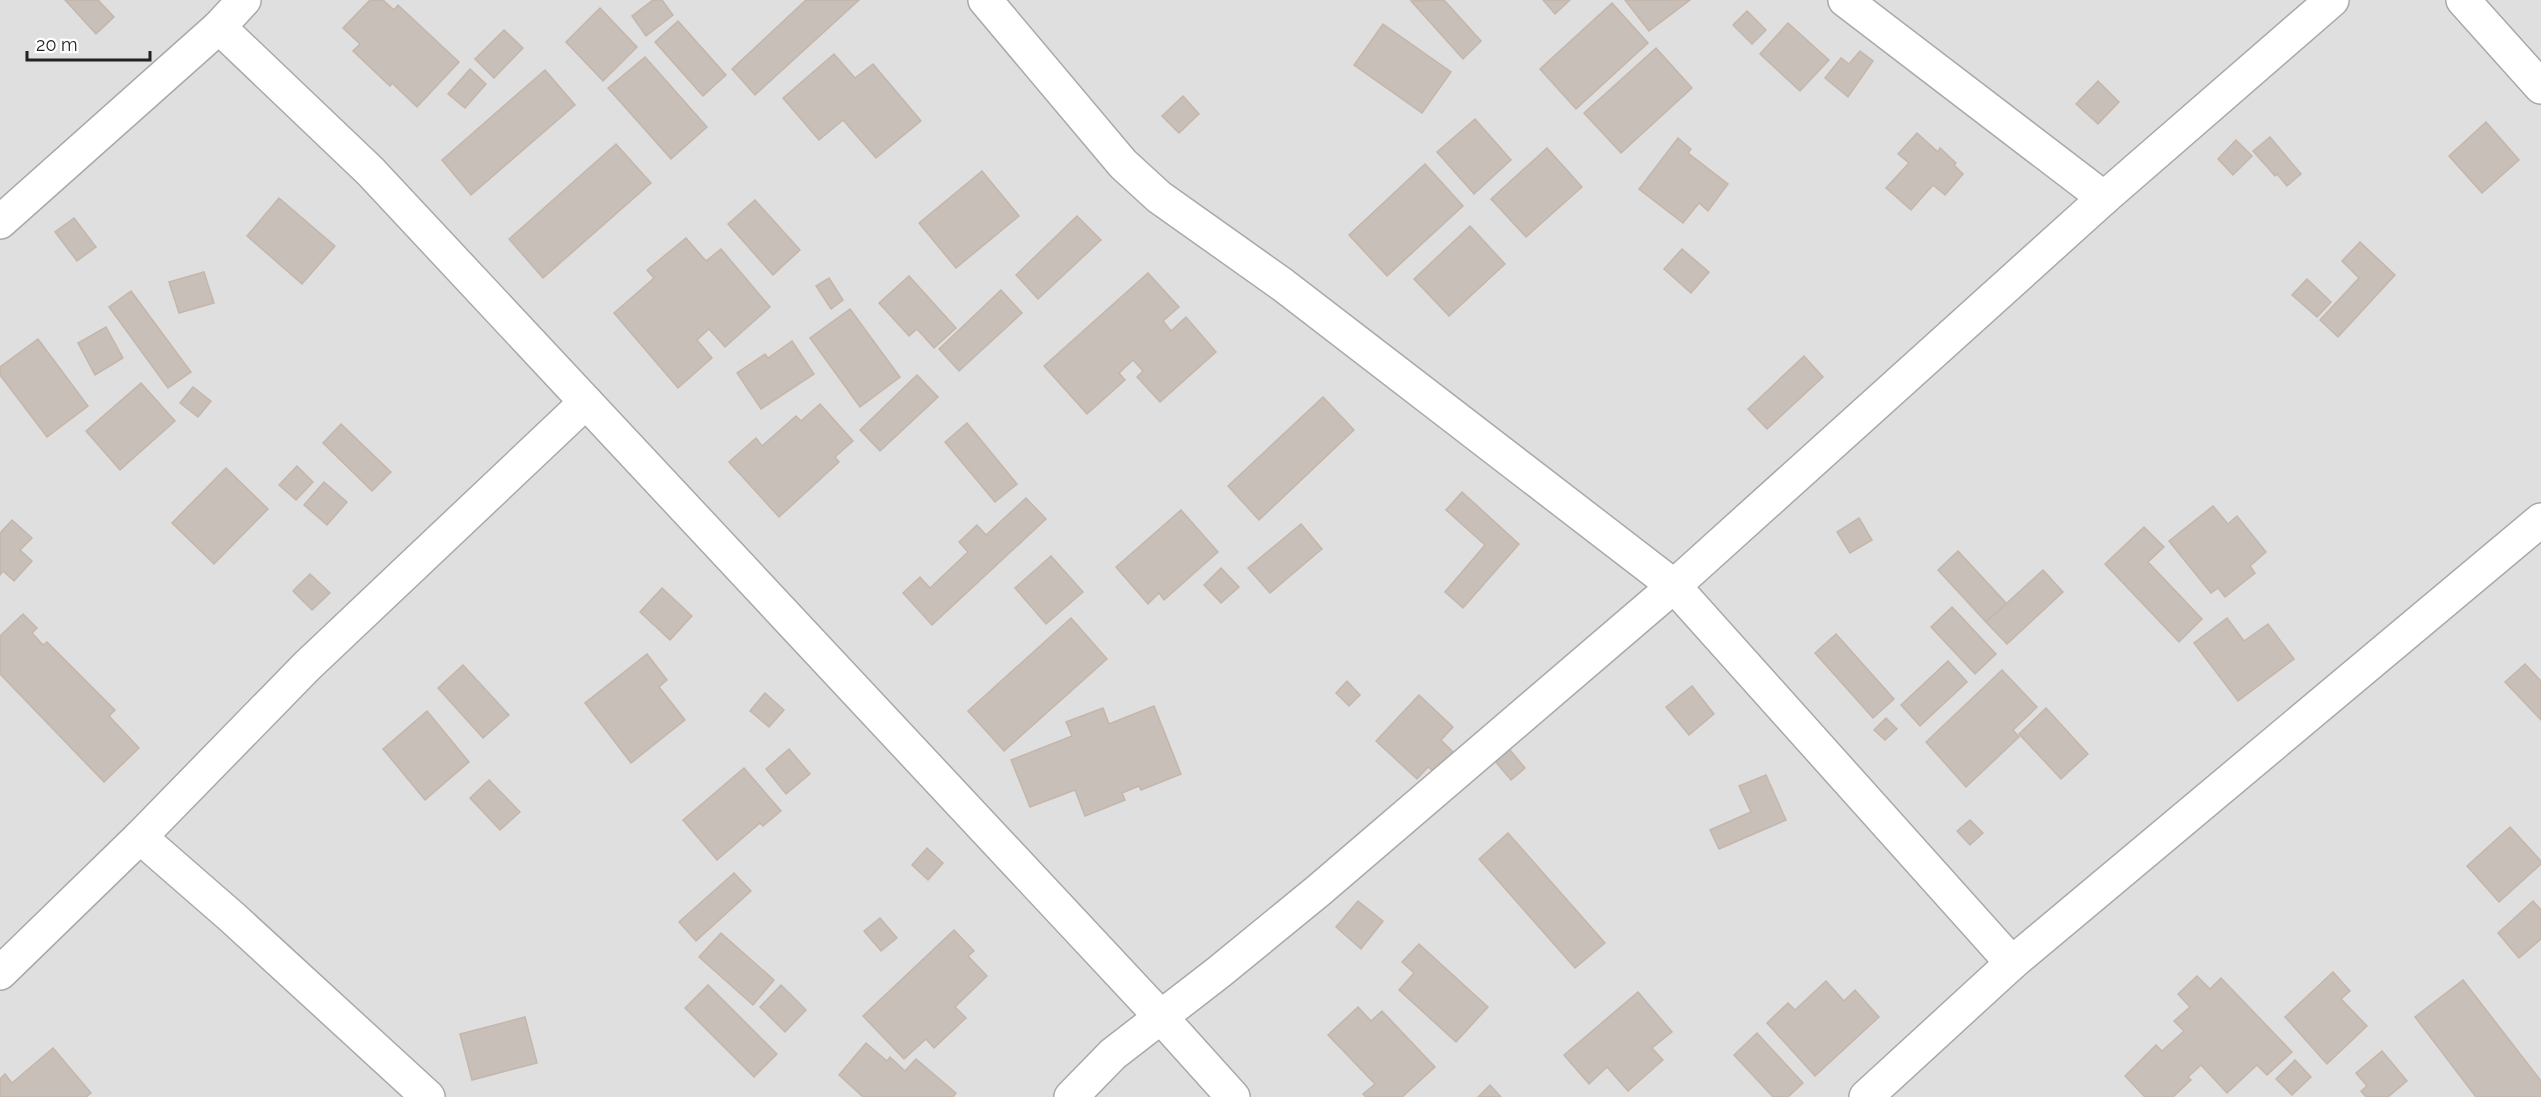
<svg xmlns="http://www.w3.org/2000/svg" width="2541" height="1097" viewBox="0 0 2541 1097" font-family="Raleway,sans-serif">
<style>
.residential{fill:#e0dfdf}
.building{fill:#c7bfb8;stroke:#c4b6ab;stroke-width:1.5}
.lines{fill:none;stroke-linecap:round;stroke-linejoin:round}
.minor-casing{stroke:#a9a9a9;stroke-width:36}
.minor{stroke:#fff;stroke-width:33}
</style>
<rect width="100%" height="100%" fill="#f2efe9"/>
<rect class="residential" x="0" y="0" width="2541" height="1097"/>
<g class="building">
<polygon points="65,0 98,0 114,17 96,34"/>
<polygon points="370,0 383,0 394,10 398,5 459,62 417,107 392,83 390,86 353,51 360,44 343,28"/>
<polygon points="653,0 662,0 673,15 646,36 632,16"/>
<polygon points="806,0 859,0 755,95 732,69"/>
<polygon points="1444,0 1481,41 1463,59 1411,1"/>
<polygon points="1543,0 1570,0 1555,14"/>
<polygon points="1625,0 1690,0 1649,31"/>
<polygon points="1612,3 1648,43 1576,109 1540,69"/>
<polygon points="600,8 637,47 603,81 566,42"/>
<polygon points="1747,11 1766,30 1752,44 1733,25"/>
<polygon points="678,21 726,75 703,96 655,42"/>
<polygon points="1788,23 1829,60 1800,91 1760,54"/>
<polygon points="1383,24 1451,72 1422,113 1354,65"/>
<polygon points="504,30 523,48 494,78 475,59"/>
<polygon points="1656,48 1692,88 1621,153 1584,113"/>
<polygon points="1860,51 1873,61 1848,97 1825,78 1841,58 1849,64"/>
<polygon points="834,54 855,78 873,64 921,121 876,158 843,120 819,140 783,98"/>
<polygon points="645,57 707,127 671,159 608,88"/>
<polygon points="470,69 486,84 465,108 448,94"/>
<polygon points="545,70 575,105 471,195 442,160"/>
<polygon points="2098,81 2119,102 2098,124 2076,104"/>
<polygon points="1183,96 1199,114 1179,133 1162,116"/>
<polygon points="1475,119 1511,160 1474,194 1437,152"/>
<polygon points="2486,122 2519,160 2482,193 2449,156"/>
<polygon points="1917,133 1938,152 1940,148 1956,163 1954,165 1963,174 1945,195 1933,185 1911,210 1886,188 1909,163 1898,154"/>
<polygon points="2270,137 2301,174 2287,186 2277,174 2275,176 2253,151"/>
<polygon points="1678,138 1691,149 1688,153 1728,184 1708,211 1699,203 1683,223 1639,189"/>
<polygon points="2236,140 2252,156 2233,175 2218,159"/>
<polygon points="616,144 651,183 543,278 509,239"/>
<polygon points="1547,148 1582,187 1526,237 1491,199"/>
<polygon points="1425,164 1463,206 1387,276 1349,235"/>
<polygon points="982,171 1019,216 956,268 919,223"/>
<polygon points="279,198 335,246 302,284 247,236"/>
<polygon points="755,200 800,250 773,275 728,224"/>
<polygon points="1077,216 1101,240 1038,299 1016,275"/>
<polygon points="74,218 96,247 77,261 55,232"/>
<polygon points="1470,226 1505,264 1449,316 1414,279"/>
<polygon points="686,238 706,261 721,249 770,307 725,347 709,329 697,340 712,358 678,388 614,313 654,278 647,270"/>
<polygon points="2360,242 2395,275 2338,337 2320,320 2359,278 2342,261"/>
<polygon points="1682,249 1709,272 1691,293 1664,269"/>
<polygon points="204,272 214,303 179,313 169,282"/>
<polygon points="1148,273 1179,307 1163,321 1171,331 1186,317 1216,352 1160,402 1137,377 1143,371 1133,360 1119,373 1125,380 1087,414 1044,366"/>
<polygon points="909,276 956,328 934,348 917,329 909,336 879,303"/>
<polygon points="829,278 843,300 831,309 816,286"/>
<polygon points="2307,279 2331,302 2317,317 2292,295"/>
<polygon points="1001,290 1022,313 959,371 939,349"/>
<polygon points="131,291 191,372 168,388 109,307"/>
<polygon points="850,309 900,377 860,407 810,338"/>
<polygon points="106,327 123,358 95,375 78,343"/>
<polygon points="38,339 88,406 47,437 0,375 0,367"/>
<polygon points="792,341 814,374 761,409 737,373 765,354 768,358"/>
<polygon points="1804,356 1823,377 1767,429 1748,409"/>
<polygon points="917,375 938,397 880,451 860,430"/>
<polygon points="141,383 175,421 120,470 86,431"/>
<polygon points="193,387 211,401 198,417 180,403"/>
<polygon points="1323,397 1354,430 1259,520 1228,486"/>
<polygon points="820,404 853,441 835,457 839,462 779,517 729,462 756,438 762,446 796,416 801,421"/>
<polygon points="967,423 1017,484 995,502 945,442"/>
<polygon points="341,424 391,472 372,491 323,443"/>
<polygon points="297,466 313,482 296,500 279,485"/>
<polygon points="226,468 268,509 214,564 172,523"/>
<polygon points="324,482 347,502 327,525 304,505"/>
<polygon points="1462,492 1519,544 1463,608 1445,592 1485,545 1446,510"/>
<polygon points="1026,498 1046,519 932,625 903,593 920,577 930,588 968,552 959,542 977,525 986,535"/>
<polygon points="2213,506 2228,524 2237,516 2266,552 2250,566 2255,573 2225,597 2218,588 2211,593 2169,541"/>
<polygon points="1181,510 1218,552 1164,600 1159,593 1148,604 1116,567"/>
<polygon points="1859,518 1872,540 1850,553 1837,532"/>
<polygon points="12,520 32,538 20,550 32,561 14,581 3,571 0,575 0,533"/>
<polygon points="1301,524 1322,549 1270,593 1248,568"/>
<polygon points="2144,527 2164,547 2148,562 2202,619 2179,642 2105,564"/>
<polygon points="1958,551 2007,604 1986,622 1938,570"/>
<polygon points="1051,556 1083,592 1046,624 1015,588"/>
<polygon points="1221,568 1239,587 1221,603 1204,585"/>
<polygon points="2043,570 2063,592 2007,644 1986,622"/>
<polygon points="310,574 330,593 312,610 293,591"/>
<polygon points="662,588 692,616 670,640 640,612"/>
<polygon points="1952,607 1996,654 1975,674 1931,627"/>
<polygon points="23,614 37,628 32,633 43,645 47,642 115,710 109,716 139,748 104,782 0,674 0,636"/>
<polygon points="1071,618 1107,659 1004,751 968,711"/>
<polygon points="2227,618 2244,641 2268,624 2294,659 2238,701 2194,643"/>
<polygon points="1836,634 1894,699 1873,718 1815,653"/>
<polygon points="647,654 667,680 659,687 685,720 631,763 585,703"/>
<polygon points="1948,661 1967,682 1920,726 1901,705"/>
<polygon points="2525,664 2541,681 2541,720 2505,682"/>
<polygon points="463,665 509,715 483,738 438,688"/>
<polygon points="2002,670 2037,707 2013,730 2019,737 1966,787 1926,742"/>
<polygon points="1347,681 1360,695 1349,706 1336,693"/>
<polygon points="1692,686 1714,714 1689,735 1666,707"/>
<polygon points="765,693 784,710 769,727 750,711"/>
<polygon points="1419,695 1453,727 1441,740 1453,752 1435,772 1428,767 1417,779 1376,741"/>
<polygon points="1154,706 1181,774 1141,790 1139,786 1122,793 1125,800 1085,816 1075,790 1030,807 1011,760 1072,736 1066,722 1103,708 1109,724"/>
<polygon points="2046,708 2088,754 2061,779 2019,734"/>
<polygon points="427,711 469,762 425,800 383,749"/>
<polygon points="1886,718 1897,729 1885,740 1874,730"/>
<polygon points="789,749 810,774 786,794 766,769"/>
<polygon points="1510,750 1525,768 1511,780 1495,761"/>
<polygon points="744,768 781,811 763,826 760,823 717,860 683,820"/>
<polygon points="1766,775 1786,820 1719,849 1710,830 1751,812 1739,786"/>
<polygon points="489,780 520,812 500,830 470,798"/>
<polygon points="1970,820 1983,833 1970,845 1957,831"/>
<polygon points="2510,827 2541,861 2541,864 2499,902 2467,866"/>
<polygon points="1508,833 1605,943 1575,968 1479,859"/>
<polygon points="927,848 943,863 928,880 912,865"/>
<polygon points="734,873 751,891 696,941 679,922"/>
<polygon points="1358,901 1383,921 1361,949 1336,927"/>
<polygon points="2533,901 2541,910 2541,939 2519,958 2498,933"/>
<polygon points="880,918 897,938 881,951 864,931"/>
<polygon points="954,930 974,951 968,956 987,976 955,1007 966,1018 934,1048 926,1039 904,1059 863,1016"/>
<polygon points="721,933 774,980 753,1005 699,957"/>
<polygon points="1419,944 1488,1007 1456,1042 1399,990 1414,973 1402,962"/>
<polygon points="2333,972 2350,991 2341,999 2367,1026 2327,1064 2285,1017"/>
<polygon points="2197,976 2210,989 2221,978 2292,1052 2267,1075 2257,1065 2227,1093 2201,1065 2188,1077 2191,1080 2173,1097 2145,1097 2125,1076 2156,1045 2162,1051 2184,1031 2174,1021 2190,1007 2178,994"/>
<polygon points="2463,980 2541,1081 2541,1097 2476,1097 2415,1017"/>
<polygon points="1826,981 1844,1001 1855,990 1879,1017 1815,1076 1767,1023 1788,1003 1795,1010"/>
<polygon points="708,985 777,1054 754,1077 685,1008"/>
<polygon points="781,985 806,1010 785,1032 760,1007"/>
<polygon points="1638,992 1672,1032 1652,1048 1663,1060 1628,1091 1607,1067 1589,1084 1564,1055"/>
<polygon points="1358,1007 1371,1021 1382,1011 1435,1067 1402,1097 1366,1097 1363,1094 1375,1084 1328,1035"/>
<polygon points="525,1017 537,1063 472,1080 460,1034"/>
<polygon points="1757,1033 1803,1083 1788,1097 1773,1097 1734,1055"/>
<polygon points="866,1043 887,1061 890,1057 905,1071 916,1059 956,1093 953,1097 863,1097 839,1075"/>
<polygon points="53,1048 91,1093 86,1097 0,1097 0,1079 5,1074 12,1083"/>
<polygon points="2382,1051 2407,1081 2388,1097 2366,1097 2361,1091 2367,1086 2356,1073"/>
<polygon points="2295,1060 2311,1077 2292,1095 2276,1079"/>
<polygon points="1490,1085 1501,1097 1478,1097"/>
</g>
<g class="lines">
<g class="minor-casing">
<g id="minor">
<polyline points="985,0 1123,164 1159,197 1283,285 1674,586 2012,963"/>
<polyline points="1845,0 2104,198"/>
<polyline points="2463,0 2541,87"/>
<polyline points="219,27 370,171 1160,1016 1233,1097"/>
<polyline points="0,222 219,27 244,0"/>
<polyline points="140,837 233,918 428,1097"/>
<polyline points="0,973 140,837 307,666 586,402"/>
<polyline points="1071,1097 1113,1054 1219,972 1318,891 1674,586 2104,198 2332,0"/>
<polyline points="1866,1097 2012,963 2541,520"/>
</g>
</g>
<use href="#minor" class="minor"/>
</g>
<path d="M27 51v9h123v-9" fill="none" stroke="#222222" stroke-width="3"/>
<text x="36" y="51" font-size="18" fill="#222222" stroke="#ffffff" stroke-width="4.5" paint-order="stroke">20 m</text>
</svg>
